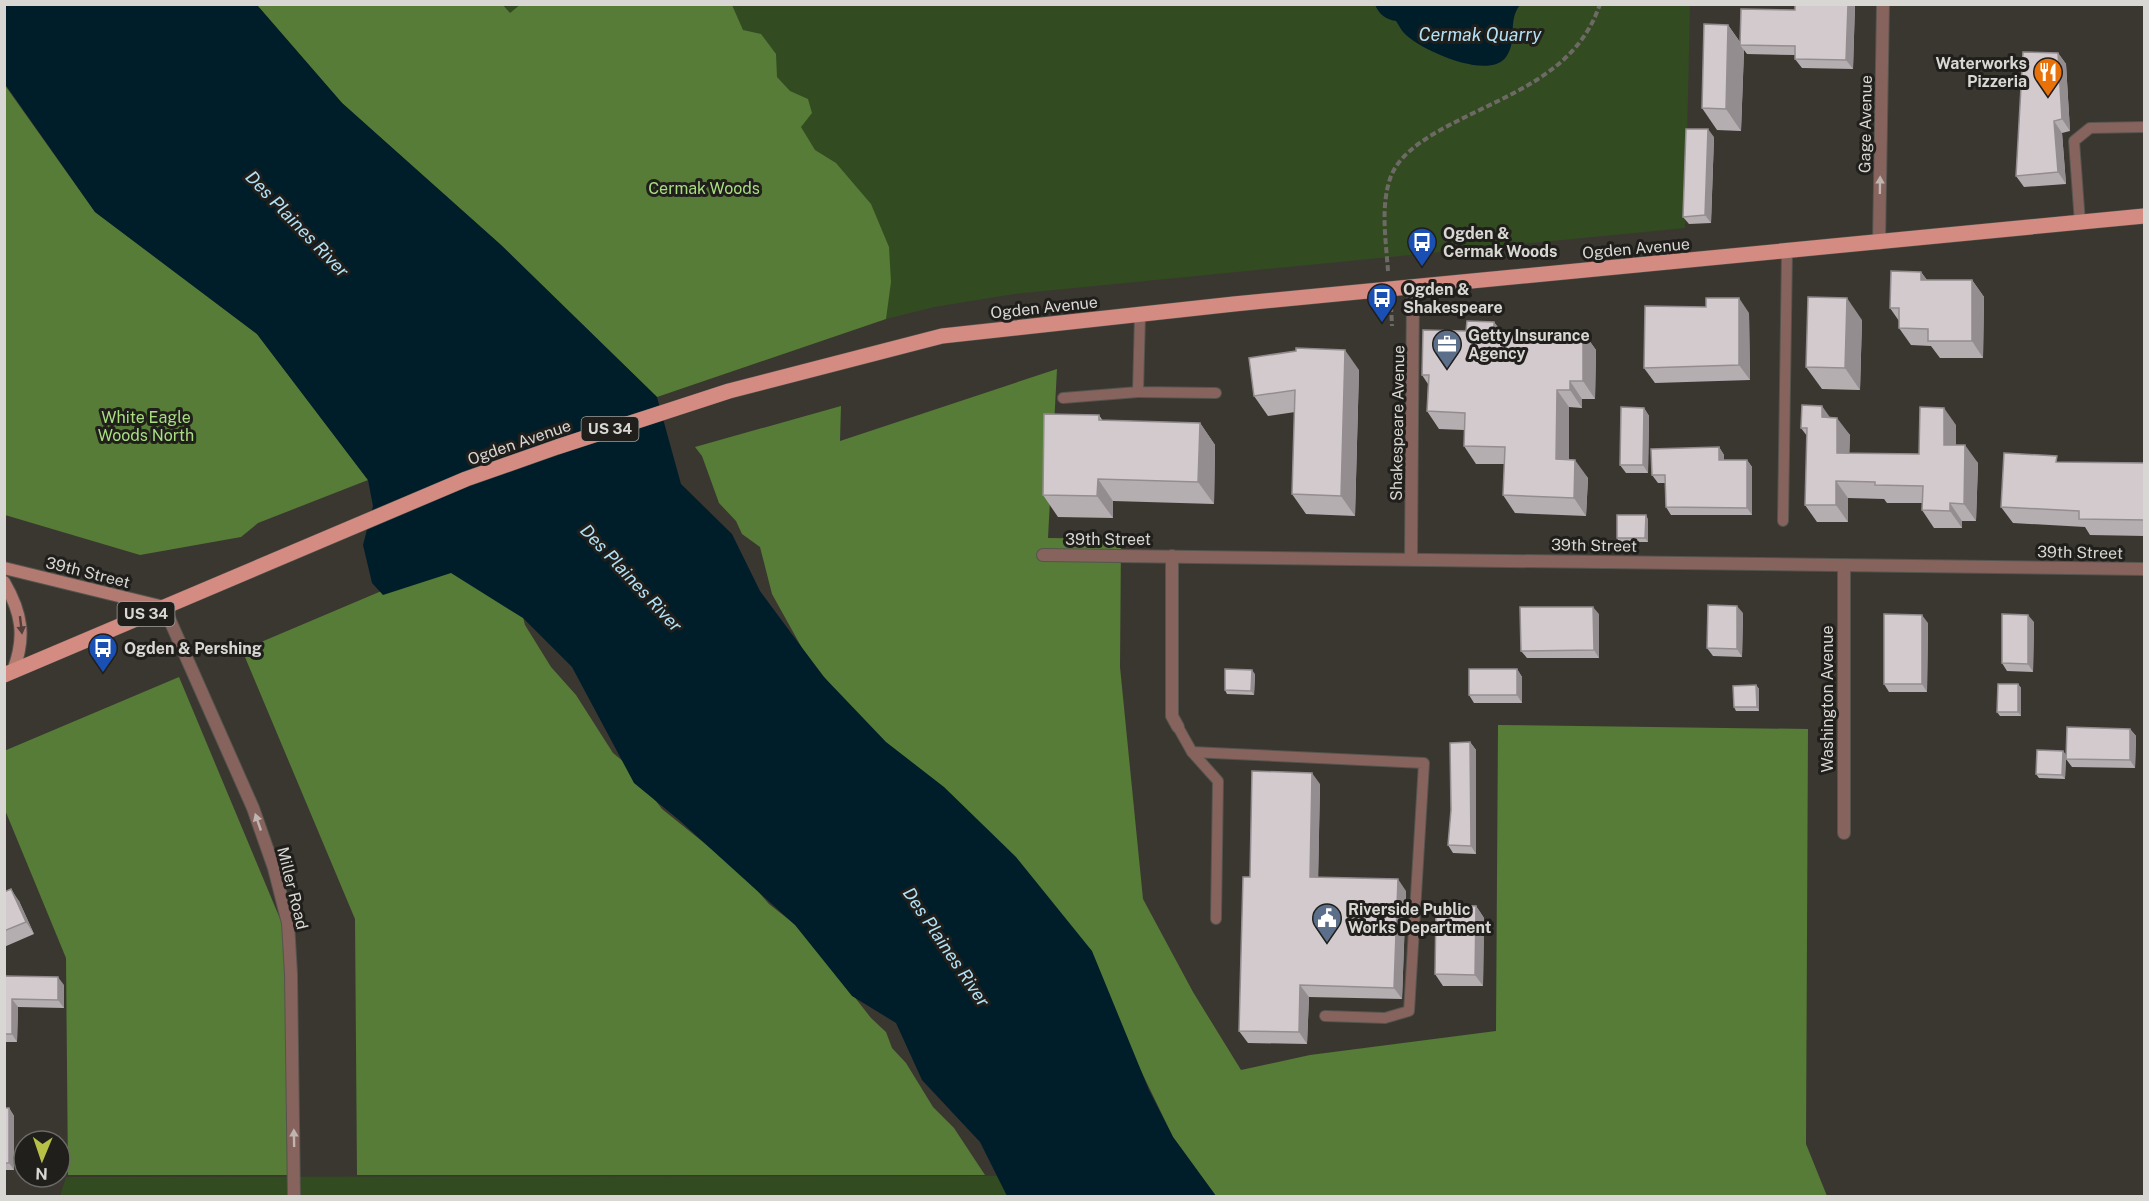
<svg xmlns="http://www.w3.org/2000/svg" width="2149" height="1201" viewBox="0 0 2149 1201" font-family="'Public Sans',sans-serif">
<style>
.green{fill:#334b21}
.forest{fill:#567c37}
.water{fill:#001e2a}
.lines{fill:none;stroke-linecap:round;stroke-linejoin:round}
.lane-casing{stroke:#56544e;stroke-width:12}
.street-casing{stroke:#56544e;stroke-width:14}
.secondary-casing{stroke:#56544e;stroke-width:14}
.primary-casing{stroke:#56544e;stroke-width:16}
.path{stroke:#6d6a65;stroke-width:4;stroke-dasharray:6 3;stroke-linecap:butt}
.lane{stroke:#87635d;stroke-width:10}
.street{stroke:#87635d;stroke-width:12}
.secondary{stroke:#b37a72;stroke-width:12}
.primary{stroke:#d48b81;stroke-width:15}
.wall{fill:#b5aeb1}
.shaded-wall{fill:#948d90}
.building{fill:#d3cace;stroke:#948d90;stroke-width:1.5}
.oneway{fill:#c0b4b0}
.oneway2{fill:#533f3a}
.labels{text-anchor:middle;stroke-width:6;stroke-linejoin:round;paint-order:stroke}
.shield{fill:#201f1c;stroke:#a1a09c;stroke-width:1.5}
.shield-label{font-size:15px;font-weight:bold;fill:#d8d7d3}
.poi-label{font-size:16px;font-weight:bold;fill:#d8d7d3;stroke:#201f1c;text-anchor:start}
.street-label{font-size:16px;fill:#d8d7d3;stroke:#201f1c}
.park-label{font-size:16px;fill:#a9df80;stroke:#201f1c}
.water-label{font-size:18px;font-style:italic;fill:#b3e1f5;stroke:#201f1c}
</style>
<rect width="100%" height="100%" fill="#3a3731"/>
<g class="green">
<polygon points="257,5 1690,5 1685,228 1014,294 934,307 886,319 657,397"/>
<polygon points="997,1176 1008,1196 60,1196 66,1177"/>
</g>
<g class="forest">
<polygon points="502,4 510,13 521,4 732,5 743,30 761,34 776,54 777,77 790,91 808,99 812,113 801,127 815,150 836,163 871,204 889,247 891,282 886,319 657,397 501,245 342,103 257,5"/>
<polygon points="4,84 95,212 257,334 368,480 258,523 241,537 140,555 5,515"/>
<polygon points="1057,369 1048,538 1121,539 1120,667 1143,899 1193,992 1241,1070 1310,1055 1496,1031 1498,725 1808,729 1806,1144 1827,1196 1216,1196 1173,1137 1129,1046 903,780 802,648 772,594 760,547 742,534 736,521 719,503 702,456 695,447 841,406 840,441"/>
<polygon points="457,559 523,617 525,625 551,667 576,695 613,753 630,767 662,809 744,875 769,904 802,930 871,1018 886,1032 892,1048 906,1063 933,1107 954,1128 985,1175 357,1175 355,919 242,650"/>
<polygon points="179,677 286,933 289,1175 68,1175 66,958 5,810 4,751"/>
</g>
<g class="water">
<polygon points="4,5 257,5 342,103 501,245 657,397 681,484 732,534 760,591 823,676 886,742 944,787 1016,857 1092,951 1149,1090 1173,1137 1216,1196 1007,1196 980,1142 922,1080 896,1023 852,996 795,925 679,820 634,783 572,667 523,618 451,573 383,595 372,583 363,545 373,506 368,480 257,334 95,212 5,84"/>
<path d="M1375,5h145c-13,16 -2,36 -14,52 -17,24 -86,-7 -102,-24 -3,-3 -5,-8 -8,-12 -11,-2 -16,-6 -21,-16z"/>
</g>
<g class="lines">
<g class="lane-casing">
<g id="lane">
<polyline points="2080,223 2074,141 2090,128 2144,127"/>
<polyline points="1140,315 1138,392 1216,393"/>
<polyline points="1063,398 1138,392"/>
<polyline points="1783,521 1787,252"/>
<polyline points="1178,727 1192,752 1218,781 1216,919"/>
<polyline points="1192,752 1424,763 1409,1011 1385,1018 1325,1016"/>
</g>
</g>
<g class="street-casing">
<g id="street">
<polyline points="1879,243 1883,4"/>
<polyline points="1043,555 2144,569"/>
<polyline points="1172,556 1172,716 1178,727"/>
<polyline points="1411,559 1413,287"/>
<polyline points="1844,566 1844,833"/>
<polyline points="164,607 253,808 274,868 288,923 291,974 294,1196"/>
</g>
</g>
<g class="secondary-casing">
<g id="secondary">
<polyline points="4,568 164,607"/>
<path d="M4,582c18,31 22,55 9,89"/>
</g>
</g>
<g class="primary-casing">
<polyline id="primary" points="4,675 466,479 557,447 729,391 942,336 1234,304 2144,216"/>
</g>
<g class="path">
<path d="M1388,271c-2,-30 -8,-66 3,-95 9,-22 33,-37 53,-48 60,-33 132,-52 156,-124"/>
<polyline points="1391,306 1392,326"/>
</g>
<use href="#lane" class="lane"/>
<use href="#street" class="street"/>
<use href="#secondary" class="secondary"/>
<use href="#primary" class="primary"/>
</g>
<g class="wall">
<polygon points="1795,4 1855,4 1853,69 1802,68 1795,59 1795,55 1747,54 1744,50 1741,131 1717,130 1702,108 1728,25 1740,42 1795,10"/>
<polygon points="2058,53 2066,64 2070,131 2062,133 2066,184 2024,187 2016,176"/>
<polygon points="1714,137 1711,223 1689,224 1683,217"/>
<polygon points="1921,272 1927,280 1972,280 1984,297 1983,358 1940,358 1931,346 1911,345 1899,328 1899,321 1890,308"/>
<polygon points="1749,313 1750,380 1655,383 1644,368"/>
<polygon points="1862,320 1860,390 1822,389 1806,367"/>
<polygon points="1494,322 1502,333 1583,332 1596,350 1595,399 1582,399 1582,408 1569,407 1569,460 1588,478 1586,516 1515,513 1503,495 1505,464 1476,464 1464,446 1464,430 1439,429 1427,411 1428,384 1422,375 1466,331"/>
<polygon points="1359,370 1355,516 1306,514 1292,494 1295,412 1268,416 1254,396"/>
<polygon points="1644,408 1649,416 1648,473 1626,473 1620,465"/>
<polygon points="1099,415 1103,421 1200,423 1215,445 1214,504 1113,501 1113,518 1058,517 1043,495"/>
<polygon points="1830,418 1850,435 1849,453 1919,454 1956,425 1956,445 1978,463 1976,521 1962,521 1962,528 1934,528 1922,510 1922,503 1887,503 1884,499 1848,498 1848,522 1817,522 1805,505 1807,436 1801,428"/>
<polygon points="1719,447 1724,455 1724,460 1747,460 1752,467 1752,515 1671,515 1666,507 1665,483 1658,483 1652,475"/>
<polygon points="2061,462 2145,463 2145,536 2090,535 2085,527 2013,523 2001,507"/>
<polygon points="1648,519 1648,542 1619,542 1617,538"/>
<polygon points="1743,613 1742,657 1713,656 1707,648"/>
<polygon points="1599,614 1599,658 1527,658 1521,651"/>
<polygon points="2034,622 2033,672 2007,671 2002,663"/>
<polygon points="1928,623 1927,692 1889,692 1884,684"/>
<polygon points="1517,669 1522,677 1522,703 1474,703 1469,695"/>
<polygon points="1255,674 1254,695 1227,694 1225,690"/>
<polygon points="2018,684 2021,688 2021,716 2000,716 1997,712"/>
<polygon points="1756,685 1759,689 1759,711 1736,711 1734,707"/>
<polygon points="2130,729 2136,736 2135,768 2072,767 2066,759"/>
<polygon points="1470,742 1476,750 1476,854 1453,853 1448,845"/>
<polygon points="2063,751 2066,755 2065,779 2039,778 2036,774"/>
<polygon points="1320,784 1318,877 1406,891 1402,999 1309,997 1307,1044 1248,1043 1239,1031 1250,877"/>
<polygon points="4,892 19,901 34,934 4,947"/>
<polygon points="1476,906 1484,918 1483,986 1443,986 1435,974"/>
<polygon points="4,976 64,985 64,1008 18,1007 17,1042 4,1042"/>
<polygon points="4,1108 9,1108 14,1116 14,1170 4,1170"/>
</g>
<g class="shaded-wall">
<polygon points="1848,4 1855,4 1853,69 1846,60"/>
<polygon points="1728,25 1742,45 1740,45 1744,50 1741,131 1726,109"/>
<polygon points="2058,53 2066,64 2070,131 2062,119"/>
<polygon points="2054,121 2062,133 2066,184 2058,172"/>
<polygon points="1708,129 1714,137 1711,223 1705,215"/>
<polygon points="1921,272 1933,289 1921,280"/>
<polygon points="1972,280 1984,297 1983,358 1972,341"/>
<polygon points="1739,298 1749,313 1750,380 1739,365"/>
<polygon points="1847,298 1862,320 1860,390 1845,368"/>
<polygon points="1494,322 1507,339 1494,333"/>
<polygon points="1583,332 1596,350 1595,399 1583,381"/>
<polygon points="1345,350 1359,370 1355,516 1341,496"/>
<polygon points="1570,381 1582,399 1582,408 1570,390"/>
<polygon points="1557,390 1569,407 1569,477 1556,459"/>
<polygon points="1822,406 1834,423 1822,417"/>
<polygon points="1644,408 1649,416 1648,473 1643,465"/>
<polygon points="1944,408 1956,425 1956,462 1944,445"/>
<polygon points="1837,418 1850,435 1849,470 1837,453"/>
<polygon points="1200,423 1215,445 1214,504 1198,482"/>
<polygon points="1965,445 1978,463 1976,521 1964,504"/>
<polygon points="1719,447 1724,455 1724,468 1719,460"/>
<polygon points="1575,460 1588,478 1586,516 1574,498"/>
<polygon points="1747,460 1752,467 1752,515 1747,508"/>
<polygon points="1098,479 1113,501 1113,518 1097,496"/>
<polygon points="1836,481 1848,498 1848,522 1836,505"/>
<polygon points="1950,503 1962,521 1962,528 1950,511"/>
<polygon points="1646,515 1648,519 1648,542 1645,538"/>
<polygon points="1737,606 1743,613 1742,657 1737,649"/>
<polygon points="1593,607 1599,614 1599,658 1594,650"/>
<polygon points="1922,615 1928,623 1927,692 1922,684"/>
<polygon points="2028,615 2034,622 2033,672 2028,664"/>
<polygon points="1517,669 1522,677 1522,703 1517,695"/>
<polygon points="1252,670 1255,674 1254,695 1251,691"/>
<polygon points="2018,684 2021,688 2021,716 2018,712"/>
<polygon points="1756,685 1759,689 1759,711 1757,707"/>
<polygon points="2130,729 2136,736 2135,768 2130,760"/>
<polygon points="1470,742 1476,750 1476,854 1471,846"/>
<polygon points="2063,751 2066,755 2065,779 2062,775"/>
<polygon points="1312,773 1320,784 1318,889 1310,877"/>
<polygon points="1398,879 1406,891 1402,999 1394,988"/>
<polygon points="11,889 19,901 34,934 26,922"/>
<polygon points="1476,906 1484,918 1483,986 1475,975"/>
<polygon points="58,977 64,985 64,1008 58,1000"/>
<polygon points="1300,985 1309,997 1307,1044 1299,1032"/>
<polygon points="12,999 18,1007 17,1042 12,1034"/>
<polygon points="9,1108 14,1116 14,1170 9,1163"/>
</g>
<g class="building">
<polygon points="1795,4 1848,4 1846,60 1795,59 1795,46 1740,45 1741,9 1795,10"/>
<polygon points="1704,24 1728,25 1726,109 1702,108"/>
<polygon points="2023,52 2058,53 2062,119 2054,121 2058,172 2016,176"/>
<polygon points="1686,129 1708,129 1705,215 1683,217"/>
<polygon points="1891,271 1921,272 1921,280 1972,280 1972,341 1928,341 1928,329 1899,328 1899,308 1890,308"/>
<polygon points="1808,297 1847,298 1845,368 1806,367"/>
<polygon points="1706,298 1739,298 1739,365 1644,368 1645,306 1706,307"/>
<polygon points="1467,321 1494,322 1494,333 1583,332 1583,381 1570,381 1570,390 1557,390 1556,459 1575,460 1574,498 1503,495 1505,447 1464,446 1465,413 1427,411 1429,375 1422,375 1423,330 1466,331"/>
<polygon points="1296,348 1345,350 1341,496 1292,494 1295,390 1254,396 1249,358 1296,351"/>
<polygon points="1802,405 1822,406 1822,417 1837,418 1837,453 1919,454 1920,407 1944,408 1944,445 1965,445 1964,504 1950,503 1950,511 1922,510 1923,486 1875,485 1875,482 1836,481 1836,505 1805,505 1807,428 1801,428"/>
<polygon points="1621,407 1644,408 1643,465 1620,465"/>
<polygon points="1044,414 1099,415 1099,420 1200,423 1198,482 1098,479 1097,496 1043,495"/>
<polygon points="1719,447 1719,460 1747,460 1747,508 1666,507 1665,475 1652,475 1651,449"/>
<polygon points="2004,453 2057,456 2056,462 2145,463 2145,520 2079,519 2079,511 2001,507"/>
<polygon points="1617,515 1646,515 1645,538 1617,538"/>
<polygon points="1708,605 1737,606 1737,649 1707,648"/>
<polygon points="1520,607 1593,607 1594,650 1521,651"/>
<polygon points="1884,614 1922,615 1922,684 1884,684"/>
<polygon points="2002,614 2028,615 2028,664 2002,663"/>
<polygon points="1225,669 1252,670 1251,691 1225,690"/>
<rect x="1469" y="669" width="48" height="26"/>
<polygon points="1998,684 2018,684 2018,712 1997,712"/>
<polygon points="1756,685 1757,707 1734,707 1733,686"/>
<polygon points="2067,727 2130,729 2130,760 2066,759"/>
<polygon points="1470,742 1471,846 1448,845 1451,810 1450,743"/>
<polygon points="2037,750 2063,751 2062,775 2036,774"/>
<polygon points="1252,771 1312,773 1310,877 1398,879 1394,988 1300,985 1299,1032 1239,1031 1243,877 1250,877"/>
<polygon points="11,889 26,922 4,931 4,892"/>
<polygon points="1436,905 1476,906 1475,975 1435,974"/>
<polygon points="4,976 58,977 58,1000 12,999 12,1034 4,1034"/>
<rect x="4" y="1108" width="5" height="55"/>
</g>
<defs><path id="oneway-solid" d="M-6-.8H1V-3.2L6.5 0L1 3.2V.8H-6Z" transform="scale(1.5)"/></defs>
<g class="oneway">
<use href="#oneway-solid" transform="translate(1880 185) rotate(-89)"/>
<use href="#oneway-solid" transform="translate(258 822) rotate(-109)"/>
<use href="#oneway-solid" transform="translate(294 1138) rotate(-91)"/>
</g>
<use class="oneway2" href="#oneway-solid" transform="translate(21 625) rotate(83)"/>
<defs>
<g id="restaurant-pin" transform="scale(1.5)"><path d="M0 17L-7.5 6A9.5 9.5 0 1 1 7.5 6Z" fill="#e8710a" stroke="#201f1c"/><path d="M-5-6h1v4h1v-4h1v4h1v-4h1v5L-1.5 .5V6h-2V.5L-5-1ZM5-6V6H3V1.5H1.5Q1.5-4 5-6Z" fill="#fff"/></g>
<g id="bus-pin" transform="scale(1.5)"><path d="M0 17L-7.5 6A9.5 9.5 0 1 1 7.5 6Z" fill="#1a4fb4" stroke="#201f1c"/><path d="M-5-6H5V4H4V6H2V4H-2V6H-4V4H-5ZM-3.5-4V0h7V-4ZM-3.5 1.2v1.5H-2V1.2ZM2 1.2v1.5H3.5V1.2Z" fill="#fff"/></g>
<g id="office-pin" transform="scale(1.5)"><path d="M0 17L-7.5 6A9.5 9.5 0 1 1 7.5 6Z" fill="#5c6f8a" stroke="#201f1c"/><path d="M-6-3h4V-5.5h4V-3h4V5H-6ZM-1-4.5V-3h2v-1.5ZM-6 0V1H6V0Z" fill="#fff"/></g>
<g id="civic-pin" transform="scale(1.5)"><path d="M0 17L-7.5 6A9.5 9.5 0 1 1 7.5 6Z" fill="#5c6f8a" stroke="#201f1c"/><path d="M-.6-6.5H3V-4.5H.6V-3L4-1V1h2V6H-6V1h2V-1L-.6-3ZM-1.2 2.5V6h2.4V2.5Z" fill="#fff"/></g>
</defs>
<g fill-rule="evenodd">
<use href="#restaurant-pin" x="2048" y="72"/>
<use href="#bus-pin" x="1422" y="242"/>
<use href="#bus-pin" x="1382" y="298"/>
<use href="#office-pin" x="1447" y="344"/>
<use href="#bus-pin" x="103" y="648"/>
<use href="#civic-pin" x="1327" y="918"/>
</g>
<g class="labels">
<g class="shield">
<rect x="581.5" y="417" width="57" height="24" rx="4.5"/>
<rect x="117.5" y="602" width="57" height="24" rx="4.5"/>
</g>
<g class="shield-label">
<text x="610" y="434">US 34</text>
<text x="146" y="619">US 34</text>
</g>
<g class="poi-label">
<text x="2027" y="69" text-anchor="end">Waterworks<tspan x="2027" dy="18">Pizzeria</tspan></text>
<text x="1443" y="239">Ogden &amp;<tspan x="1443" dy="18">Cermak Woods</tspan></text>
<text x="1403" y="295">Ogden &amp;<tspan x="1403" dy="18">Shakespeare</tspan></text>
<text x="1468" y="341">Getty Insurance<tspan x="1468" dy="18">Agency</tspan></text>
<text x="124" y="654">Ogden &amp; Pershing</text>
<text x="1348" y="915">Riverside Public<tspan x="1348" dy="18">Works Department</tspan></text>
</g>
<g class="street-label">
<text transform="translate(1865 124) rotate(-89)" y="6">Gage Avenue</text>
<text transform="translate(1636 248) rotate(-5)" y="6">Ogden Avenue</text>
<text transform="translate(1044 307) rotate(-6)" y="6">Ogden Avenue</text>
<text transform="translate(1397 423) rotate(-89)" y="6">Shakespeare Avenue</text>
<text transform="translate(519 442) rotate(-19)" y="6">Ogden Avenue</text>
<text x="1108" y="545">39th Street</text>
<text transform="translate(1594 545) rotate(1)" y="6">39th Street</text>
<text transform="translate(2080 552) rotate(1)" y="6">39th Street</text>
<text transform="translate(88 572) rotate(14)" y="6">39th Street</text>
<text transform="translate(1827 699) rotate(-90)" y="6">Washington Avenue</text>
<text transform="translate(293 888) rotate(76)" y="6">Miller Road</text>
</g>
<g class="park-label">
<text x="704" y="194">Cermak Woods</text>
<text x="146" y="423">White Eagle<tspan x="146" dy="18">Woods North</tspan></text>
</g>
<g class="water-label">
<text x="1480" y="41">Cermak Quarry</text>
<text transform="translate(297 224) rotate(46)" y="6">Des Plaines River</text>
<text transform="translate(631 578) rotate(47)" y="6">Des Plaines River</text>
<text transform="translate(946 947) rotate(56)" y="6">Des Plaines River</text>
</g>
</g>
<rect width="2149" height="1201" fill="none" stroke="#d8d7d3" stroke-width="12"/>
<g transform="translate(42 1159) rotate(182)"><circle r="28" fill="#201f1c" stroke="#6a6965" stroke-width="1.5"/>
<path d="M0-4.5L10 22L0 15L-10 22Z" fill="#b7c148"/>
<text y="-9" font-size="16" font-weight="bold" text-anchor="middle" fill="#d8d7d3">N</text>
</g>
</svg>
